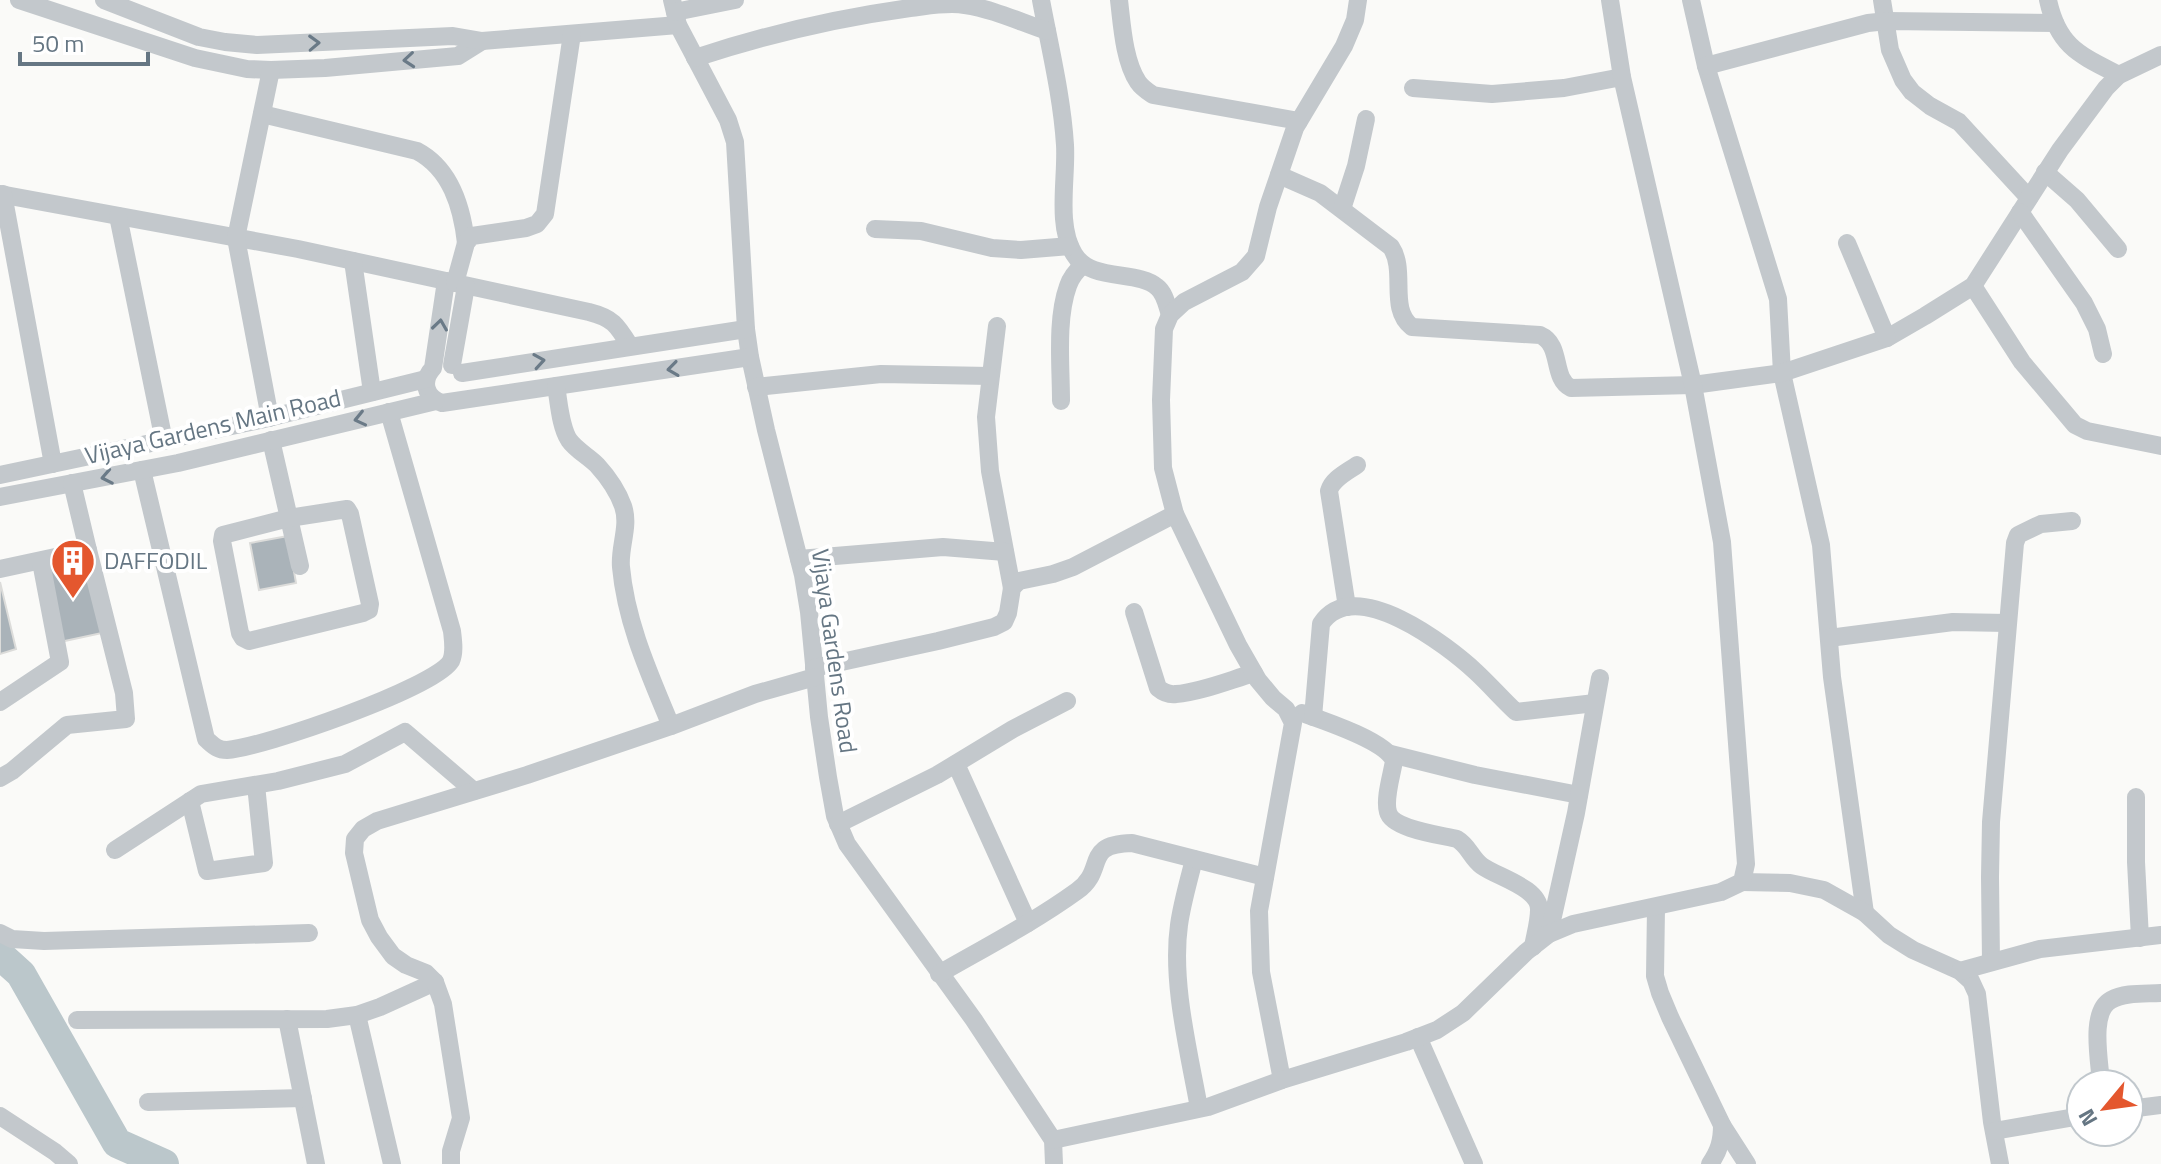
<svg xmlns="http://www.w3.org/2000/svg" width="2161" height="1164" viewBox="0 0 2161 1164" font-family="'Titillium Web',sans-serif">
<style>
.lines{fill:none;stroke-linecap:round;stroke-linejoin:round}
.river{stroke:#bbc7cb;stroke-width:30}
.building{fill:#aab3b9;stroke:#dcdcda;stroke-width:2}
.minor{stroke:#c3c8cc;stroke-width:18}
.oneway{stroke:#6a7a87}
.labels{text-anchor:middle;stroke-width:8;stroke-linejoin:round;paint-order:stroke}
.street-label{font-size:24px;fill:#657683;stroke:#fff}
.poi-label{font-size:24px;fill:#657683;stroke:#fff;text-anchor:start}
</style>
<rect width="100%" height="100%" fill="#fafaf8"/>
<g class="lines">
<polyline class="river" points="0,955 21,974 117,1143 164,1164"/>
</g>
<g class="building">
<polygon points="288,536 296,583 259,590 250,543"/>
<polygon points="87,556 102,633 60,642 45,568"/>
<polygon points="0,582 16,649 0,654"/>
</g>
<g class="lines">
<g class="minor">
<polyline points="19,0 195,58 247,69 271,70 325,68 458,56 482,41"/>
<polyline points="104,0 199,37 225,42 257,45 453,36 482,41 678,25"/>
<polyline points="672,0 678,25 728,120 735,142 746,329 750,357 766,430 803,575 809,612 819,717 828,777 835,816 847,844 974,1020 1053,1140 1054,1164"/>
<path d="M1041,0c9,48 21,97 24,145 2,33 -9,80 9,109 16,28 64,16 83,33 8,6 10,19 13,28"/>
<path d="M1119,0c3,25 5,61 19,82 4,6 9,9 15,13l146,26"/>
<polyline points="1691,0 1706,66 1778,299 1782,373 1821,545 1832,677 1865,913"/>
<polyline points="1882,0 1890,50 1903,80 1912,92 1930,106 1959,122 2029,198"/>
<path d="M2048,0c10,47 32,55 71,75"/>
<polyline points="675,12 735,0"/>
<path d="M695,58c70,-23 141,-40 215,-50 18,-2 37,-6 55,-3 28,4 55,17 82,26"/>
<polyline points="1706,66 1868,23 1887,21 2055,23"/>
<polyline points="1413,88 1492,94 1564,88 1622,77"/>
<path d="M262,114l155,37c34,18 45,56 49,92"/>
<polyline points="2045,172 2077,200 2118,249"/>
<path d="M1279,175l41,18 71,54c16,24 -3,62 21,80l128,8c23,10 11,43 31,53l122,-3 89,-12 105,-35 38,-22 48,-30 87,-136 46,-62 13,-13 42,-20"/>
<path d="M0,194l298,55 291,63c24,6 28,13 41,34"/>
<polyline points="3,194 53,464"/>
<polyline points="1342,209 1356,166 1366,119"/>
<polyline points="2020,212 2084,303 2097,329 2103,354"/>
<polyline points="118,216 164,441"/>
<polyline points="875,229 921,231 992,248 1021,250 1070,246"/>
<polyline points="1847,243 1887,338"/>
<polyline points="353,261 372,392"/>
<path d="M446,281l-13,87c-12,13 -8,29 9,35l308,-46"/>
<polyline points="455,283 466,243 472,236 526,228 537,224 545,214 572,34"/>
<polyline points="1973,286 2022,362 2075,425 2087,431 2161,446"/>
<polyline points="997,326 986,417 990,471 1012,588"/>
<polyline points="452,365 466,286"/>
<polyline points="462,373 746,329"/>
<path d="M556,386c3,16 4,40 13,54 7,10 19,16 28,25 10,11 21,27 26,41 7,20 -4,41 -2,61 5,56 29,108 50,159"/>
<polyline points="756,387 881,374 990,376"/>
<path d="M1061,401c0,-35 -5,-82 7,-115 3,-9 8,-15 15,-21"/>
<polyline points="270,418 236,238 271,70"/>
<polyline points="271,440 300,566"/>
<path d="M142,470l64,269c7,6 11,11 21,11 34,-2 208,-62 224,-89 4,-9 2,-21 1,-30l-63,-219"/>
<polyline points="0,475 260,420 426,379"/>
<polyline points="0,497 178,463 436,401"/>
<polygon points="347,509 350,514 370,604 369,610 363,613 249,641 243,638 240,633 222,541 223,535 289,518"/>
<polyline points="799,559 943,547 1005,552"/>
<polyline points="0,569 88,550 72,483"/>
<path d="M1347,607l-18,-116c3,-12 18,-19 28,-26"/>
<path d="M1134,612l24,76c6,5 11,7 18,6 25,-2 54,-14 78,-21"/>
<polyline points="1829,638 1953,622 2007,623"/>
<polyline points="814,668 938,641 994,627 1004,622 1008,613 1012,588 1019,581 1053,574 1073,567 1175,514"/>
<polyline points="0,702 60,662 41,562"/>
<path d="M1302,713c20,7 84,28 92,48 -2,13 -10,38 -6,51 4,17 53,23 69,27 12,7 14,19 25,27 15,11 58,22 57,44 0,12 -4,25 -6,37"/>
<path d="M1313,717l8,-93c33,-51 127,22 155,48 14,13 26,27 40,40l79,-9"/>
<polyline points="1391,754 1475,775 1579,795"/>
<polyline points="956,764 1028,923"/>
<polyline points="0,778 12,771 67,725 126,719 124,693 88,550"/>
<polyline points="2136,797 2136,862 2140,938"/>
<polyline points="190,801 207,871 264,863 256,785"/>
<polyline points="838,824 937,775 1013,729 1067,701"/>
<polyline points="115,850 201,794 278,781 345,764 405,732 474,791"/>
<path d="M1194,859c-5,21 -12,44 -15,66 -8,57 10,127 20,183"/>
<polyline points="1742,882 1790,883 1824,890 1865,913 1889,935 1913,950 1960,971 1971,981 1977,994 1992,1122 2000,1164"/>
<path d="M1656,908l-1,68 5,17 10,24 52,108c0,16 -3,26 -12,39"/>
<polyline points="0,933 12,939 44,941 309,933"/>
<polyline points="1549,934 1576,813 1600,678"/>
<polyline points="1991,962 1990,877 1991,822 2015,543 2018,535 2041,524 2072,521"/>
<polyline points="1960,971 2040,949 2161,935"/>
<path d="M939,974c47,-27 95,-52 138,-83 30,-21 5,-47 55,-48l133,34"/>
<polyline points="357,1015 392,1164"/>
<polyline points="287,1019 316,1164"/>
<polyline points="77,1020 327,1019 357,1015 380,1007 435,982"/>
<polyline points="1418,1037 1474,1164"/>
<polyline points="1282,1080 1261,972 1259,911 1293,723 1286,709 1273,698 1258,680 1238,645 1175,514 1163,468 1161,400 1164,329 1170,315 1184,302 1242,272 1256,256 1268,207 1295,128 1344,46 1355,20 1358,0"/>
<path d="M2101,1084c-1,-22 -12,-72 10,-84 14,-8 34,-6 50,-7"/>
<polyline points="148,1102 303,1098"/>
<polyline points="2129,1109 2161,1105"/>
<polyline points="0,1116 55,1152 69,1164"/>
<polyline points="1722,1125 1747,1164"/>
<polyline points="1994,1131 2081,1116"/>
<polyline points="1053,1140 1208,1107 1282,1080 1406,1042 1437,1030 1463,1013 1526,952 1549,934 1573,924 1721,892 1742,882 1746,864 1722,542 1693,385 1622,77 1610,0"/>
<polyline points="451,1164 451,1151 461,1118 443,1004 435,982 426,973 406,965 393,956 379,937 370,920 354,853 355,839 363,829 377,821 527,775 671,726 755,694 815,677"/>
</g>
</g>
<defs><path id="oneway-chevron" d="M-2-3.5L2.5 0L-2 3.5" fill="none" stroke-width="1.6" stroke-linecap="round" stroke-linejoin="round" transform="scale(2)"/></defs>
<g class="oneway">
<use href="#oneway-chevron" transform="translate(314 43) rotate(-2)"/>
<use href="#oneway-chevron" transform="translate(409 60) rotate(175)"/>
<use href="#oneway-chevron" transform="translate(440 325) rotate(-82)"/>
<use href="#oneway-chevron" transform="translate(539 361) rotate(-9)"/>
<use href="#oneway-chevron" transform="translate(673 369) rotate(172)"/>
<use href="#oneway-chevron" transform="translate(360 419) rotate(167)"/>
<use href="#oneway-chevron" transform="translate(107 477) rotate(169)"/>
</g>
<defs>
<g id="building-pin" transform="scale(2.3)"><path d="M0 17L-7.5 6A9.5 9.5 0 1 1 7.5 6Z" fill="#e4572e" stroke="#fff"/><path d="M-4-6H4V6H1V3H-1V6H-4ZM-2.5-4.3h1.7v1.8h-1.7ZM.8-4.3h1.7v1.8H.8ZM-2.5-1h1.7V.8h-1.7ZM.8-1h1.7V.8H.8Z" fill="#fff"/></g>
</defs>
<g fill-rule="evenodd">
<use href="#building-pin" x="73" y="561"/>
</g>
<g class="labels">
<g class="street-label">
<text transform="translate(213 427) rotate(-13)" y="8">Vijaya Gardens Main Road</text>
<text transform="translate(834 651) rotate(82)" y="8">Vijaya Gardens Road</text>
</g>
<g class="poi-label">
<text x="104" y="569">DAFFODIL</text>
</g>
</g>
<g transform="translate(2105 1108) rotate(241)"><circle r="38" fill="#ffffff" stroke="#c1c8cd" stroke-width="2"/>
<path d="M0-6L14 30L0 20L-14 30Z" fill="#e4572e"/>
<text y="-12" font-size="22" font-weight="bold" text-anchor="middle" fill="#657683">N</text>
</g>
<path d="M20 52v12h128v-12" fill="none" stroke="#657683" stroke-width="4"/>
<text x="32" y="52" font-size="24" fill="#657683" stroke="#ffffff" stroke-width="6" paint-order="stroke">50 m</text>
</svg>
